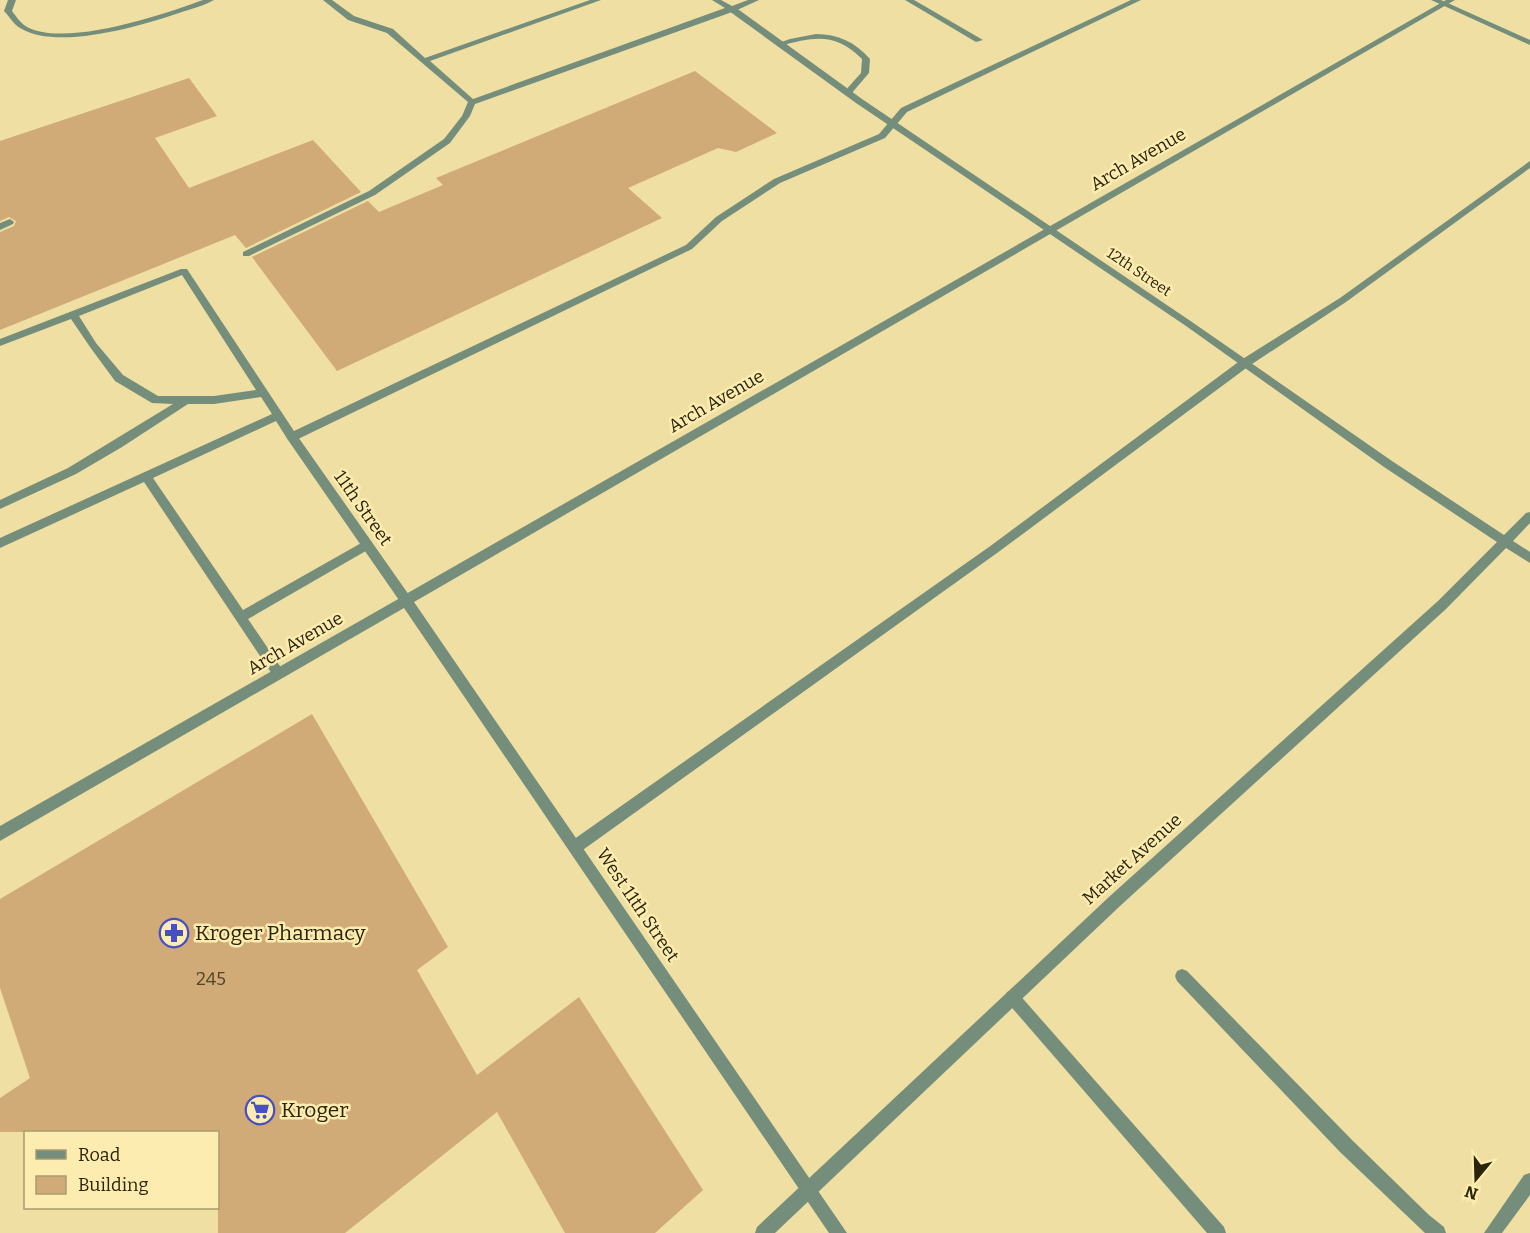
<svg xmlns="http://www.w3.org/2000/svg" width="1530" height="1233" viewBox="0 0 1530 1233" font-family="Bitter,serif">
<style>
.building{fill:#d0aa77}
.lines{fill:none;stroke-linecap:round;stroke-linejoin:round}
.service{fill:#758e7c;fill-rule:evenodd}
.minor{fill:#758e7c;fill-rule:evenodd}
.tertiary{fill:#758e7c;fill-rule:evenodd}
.labels{text-anchor:middle;stroke-width:5;stroke-linejoin:round;paint-order:stroke}
.far-street-label{font-size:15px;fill:#2b240c;stroke:#fdecaf}
.street-label{font-size:18px;fill:#2b240c;stroke:#fdecaf}
.near-number-label{font-size:18px;fill:#544627}
.near-poi-label{font-size:21px;fill:#2b240c;stroke:#fdecaf;text-anchor:start}
</style>
<rect width="100%" height="100%" fill="#efdfa2"/>
<g class="building">
<polygon points="695,71 777,133 736,152 718,148 628,188 662,218 337,371 252,257 368,201 379,212 443,185 436,178"/>
<polygon points="189,78 217,116 155,138 189,188 313,140 361,192 246,248 235,235 0,330 0,232 14,226 16,221 9,217 0,221 0,141"/>
<polygon points="312,714 448,947 417,970 477,1075 579,997 703,1190 655,1233 565,1233 497,1112 345,1233 218,1233 218,1132 0,1132 0,1098 30,1078 0,988 0,899"/>
</g>
<g class="lines">
<g class="service">
<path d="M8,0h8l-4,11c3,4 7,10 12,14 36,25 141,-11 179,-25h11c-10,6 -24,9 -35,13 -39,13 -122,38 -159,15 -6,-3 -11,-12 -16,-17z"/>
<polygon points="323,0 332,0 354,16 393,29 425,58 590,0 601,0 430,61 473,99 725,8 712,0 721,0 732,6 748,0 759,0 735,11 475,104 470,116 450,143 375,195 249,256 243,256 243,252 369,191 444,139 462,116 468,102 387,33 348,20"/>
<polygon points="905,0 914,0 983,40 976,42"/>
<path d="M1131,0h10l-234,112 -22,26 -105,45 -58,38 -30,28 -396,191h-8l-12,-19 -123,57 90,132 120,-68h8l2,3 -2,3 -123,71 34,50 2,4 -2,4 -4,2 -4,-2 -130,-195 -144,66v-10l272,-124 -11,-17 -47,7h-26l-66,43 -46,27 -76,35v-9l68,-32 105,-64 -21,-1 -37,-22 -25,-34 -19,-28 -71,27v-7l181,-70h6l107,162 392,-186 30,-28 58,-38 105,-45 22,-26zM182,275l74,115 -42,6h-56l-35,-21 -27,-32 -17,-27z"/>
<path d="M816,34c22,0 39,8 54,25l-1,14 -18,21 -7,-2 17,-19 1,-14c-27,-27 -48,-22 -82,-13l-4,-2 14,-5z"/>
<polygon points="1530,161 1530,168 1346,302 1249,366 997,553 580,852 575,854 570,852 568,847 570,842 989,547 1241,360 1340,298"/>
<polygon points="10,219 14,222 13,224 0,230 0,223"/>
<polygon points="1182,969 1187,971 1352,1140 1429,1215 1444,1227 1446,1233 1425,1233 1340,1152 1177,981 1175,976 1177,971"/>
<polygon points="1012,990 1017,992 1224,1227 1226,1233 1207,1233 1007,1002 1005,997 1007,992"/>
<polygon points="1530,1173 1530,1195 1502,1233 1484,1233 1524,1175"/>
</g>
<g class="minor">
<polygon points="1431,0 1441,0 1530,40 1530,45"/>
<polygon points="729,7 735,7 862,99 1192,322 1392,461 1504,535 1526,513 1530,512 1530,523 1513,541 1530,552 1530,563 1506,548 1446,609 1120,906 775,1233 755,1233 757,1227 1110,896 1438,601 1497,542 1384,467 1186,326 856,103 729,11"/>
<polygon points="292,433 296,434 409,595 411,599 409,603 401,603 288,440 287,437"/>
</g>
<polygon class="tertiary" points="1446,0 1455,0 414,602 847,1233 829,1233 404,608 0,841 0,826 400,598 401,595 406,594"/>
</g>
<defs>
<g id="pharmacy-ring" transform="scale(1.5)"><circle r="9.5" fill="#fdecaf" stroke="#474fc4" stroke-width="1.5"/><path d="M-2-6h4v4h4v4h-4v4h-4v-4h-4v-4h4Z" fill="#474fc4"/></g>
<g id="supermarket-ring" transform="scale(1.5)"><circle r="9.5" fill="#fdecaf" stroke="#474fc4" stroke-width="1.5"/><path d="M-6-5.5h2.5l.6 2H6L4.5 2H-2.5L-4.4-4H-6ZM-1.5 3.2a1.3 1.3 0 1 0 .1 0ZM3 3.2a1.3 1.3 0 1 0 .1 0Z" fill="#474fc4"/></g>
</defs>
<g fill-rule="evenodd">
<use href="#pharmacy-ring" x="174" y="933"/>
<use href="#supermarket-ring" x="260" y="1110"/>
</g>
<g class="labels">
<g class="far-street-label">
<text transform="translate(1139 272) rotate(34)" y="5">12th Street</text>
</g>
<g class="street-label">
<text transform="translate(1138 159) rotate(-30)" y="6">Arch Avenue</text>
<text transform="translate(716 401) rotate(-30)" y="6">Arch Avenue</text>
<text transform="translate(363 508) rotate(55)" y="6">11th Street</text>
<text transform="translate(295 643) rotate(-30)" y="6">Arch Avenue</text>
<text transform="translate(1132 859) rotate(-42)" y="6">Market Avenue</text>
<text transform="translate(638 905) rotate(56)" y="6">West 11th Street</text>
</g>
<g class="near-number-label">
<text x="211" y="985">245</text>
</g>
<g class="near-poi-label">
<text x="195" y="940">Kroger Pharmacy</text>
<text x="281" y="1117">Kroger</text>
</g>
</g>
<rect x="24" y="1131" width="195" height="78" fill="#fdecaf" stroke="#a99c6e" stroke-width="1.5"/>
<rect x="36" y="1150" width="30" height="9" fill="#758e7c" stroke="#a99c6e" stroke-width="1.5"/>
<text x="78" y="1161" font-size="18" fill="#2b240c">Road</text>
<rect x="36" y="1176" width="30" height="18" fill="#d0aa77" stroke="#a99c6e" stroke-width="1.5"/>
<text x="78" y="1191" font-size="18" fill="#2b240c">Building</text>
<g transform="translate(1476 1179) rotate(199)" stroke="#fdecaf" stroke-width="4.5" paint-order="stroke">
<path d="M0-4.5L10 22L0 15L-10 22Z" fill="#2b240c"/>
<text y="-9" font-size="16" font-weight="bold" text-anchor="middle" fill="#2b240c">N</text>
</g>
</svg>
